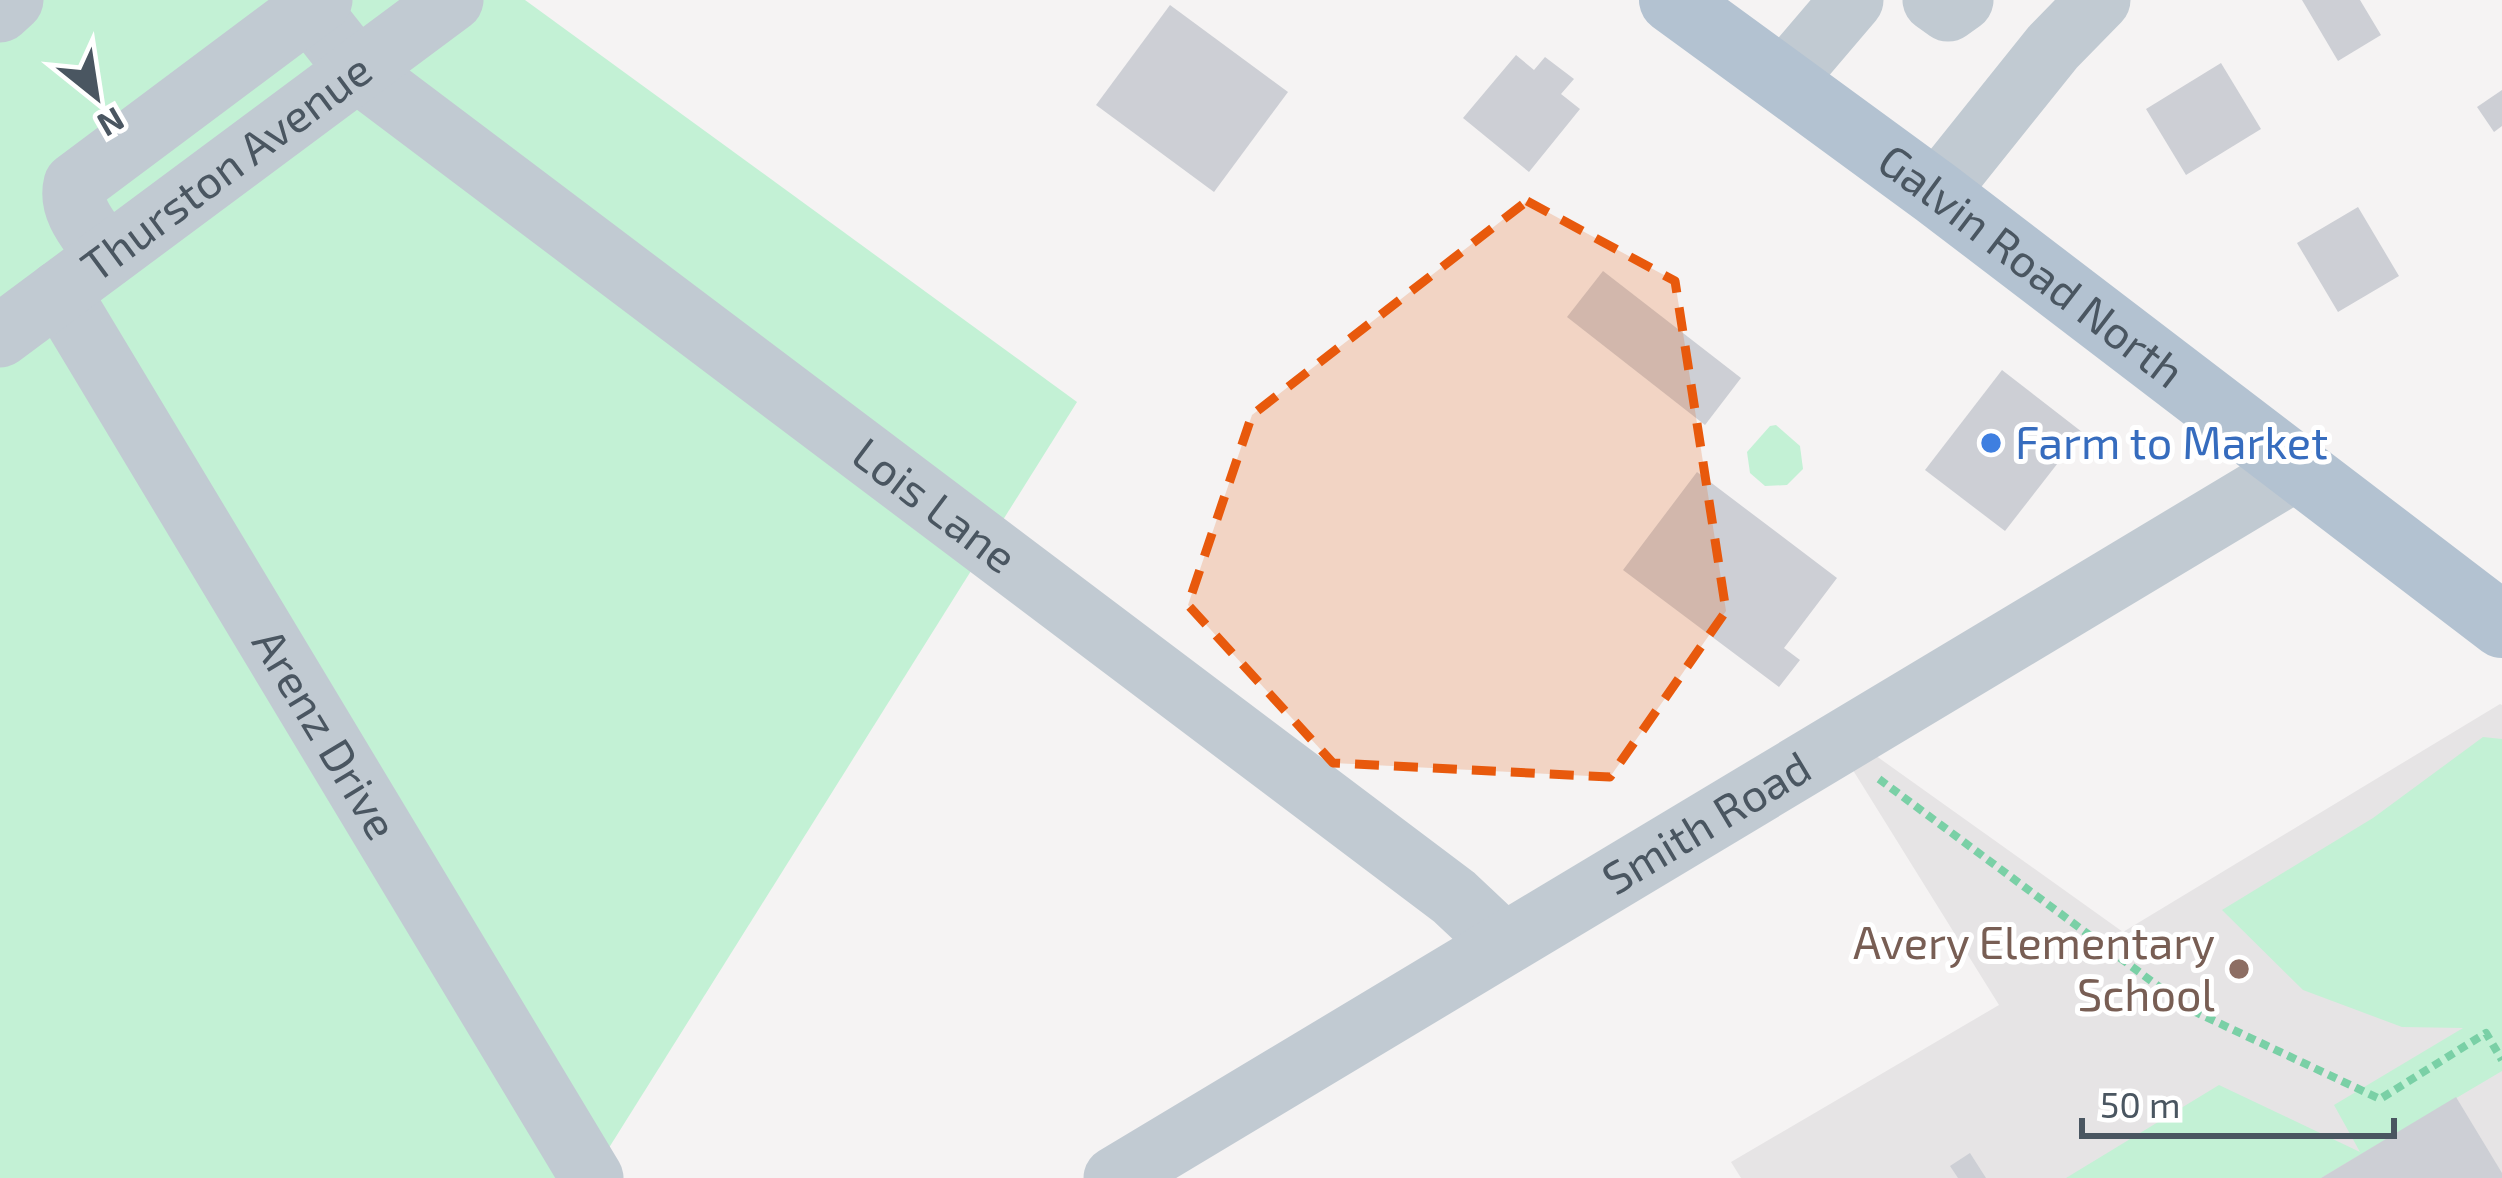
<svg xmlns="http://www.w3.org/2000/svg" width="2502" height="1178" viewBox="0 0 2502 1178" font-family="'Exo 2',sans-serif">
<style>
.education{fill:#e6e4e5}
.green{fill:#c3f1d5}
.building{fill:#cdcfd5}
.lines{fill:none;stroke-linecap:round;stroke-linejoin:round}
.path{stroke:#7ad0a6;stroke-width:8;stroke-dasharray:9 6;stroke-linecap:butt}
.minor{stroke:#c1cad2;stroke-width:63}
.major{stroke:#b3c2d1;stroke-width:66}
.marked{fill:#e8590c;fill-opacity:0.2;stroke:#e8590c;stroke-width:9;stroke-dasharray:24 15;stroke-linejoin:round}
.shop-dot{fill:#3f7fe0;stroke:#fff;stroke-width:4.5}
.education-dot{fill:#8d6e63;stroke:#fff;stroke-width:4.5}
.labels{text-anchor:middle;stroke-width:10;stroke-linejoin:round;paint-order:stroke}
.street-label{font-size:45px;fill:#4a5661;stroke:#fff}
.shop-label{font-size:45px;fill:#366cbe;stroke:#fff;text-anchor:start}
.education-label{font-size:45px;fill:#785e54;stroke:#fff;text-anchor:end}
</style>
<rect width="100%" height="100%" fill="#f5f3f3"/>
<polygon class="education" points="2500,704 2502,705 2502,1178 1741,1178 1731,1162 1999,1005 1851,767 1872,753 2123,932"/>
<g class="green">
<polygon points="0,0 525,0 1077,402 590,1178 0,1178"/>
<polygon points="1776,425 1800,446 1803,469 1787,485 1765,486 1750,473 1747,452 1770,426"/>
<polygon points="2483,737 2502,739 2502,1071 2321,1178 2066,1178 2219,1085 2360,1152 2334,1105 2463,1028 2402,1027 2303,990 2222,910 2373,818"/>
</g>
<g class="building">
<polygon points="2302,0 2360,0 2381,35 2338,61"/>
<polygon points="1170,5 1288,92 1214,192 1096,105"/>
<polygon points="1516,55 1534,70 1545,57 1574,79 1561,94 1580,109 1529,172 1463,118"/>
<polygon points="2221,63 2261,129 2186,175 2146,109"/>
<polygon points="2502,90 2502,126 2494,132 2477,107"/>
<polygon points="2358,207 2399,276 2338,312 2297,243"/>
<polygon points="1603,271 1741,378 1705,425 1567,317"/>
<polygon points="2002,370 2082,432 2005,531 1925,470"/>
<polygon points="1697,472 1837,578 1784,648 1800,660 1779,687 1623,570"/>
<polygon points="2456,1097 2502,1173 2502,1178 2321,1178"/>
<polygon points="1970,1153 1986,1178 1958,1178 1950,1166"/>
</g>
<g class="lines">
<polyline class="path" points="1879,779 2189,1009 2380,1099 2486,1033 2502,1060"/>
<g class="minor">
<polyline points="1934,0 1948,10 1962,0"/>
<path id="s1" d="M309,9l49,62 1096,826 50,47"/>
<polyline points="0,11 12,0"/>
<polyline points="1783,81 1852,0"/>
<polyline points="1936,193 2053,47 2099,0"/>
<path d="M107,256c-14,-21 -39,-45 -32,-72l246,-184"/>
<path id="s2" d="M59,292l533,886"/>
<path id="s3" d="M0,336l452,-336"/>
<path id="s4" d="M1115,1178l1183,-710"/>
</g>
<path class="major" id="s5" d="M1672,0l264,193 566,432"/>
</g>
<path class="marked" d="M1527,201l148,80 51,330 -116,166 -277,-14 -145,-158 64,-190z"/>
<circle class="shop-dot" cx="1991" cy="443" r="12"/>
<circle class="education-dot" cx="2239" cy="969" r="12"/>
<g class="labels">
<g class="street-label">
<text dy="16" stroke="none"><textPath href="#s3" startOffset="282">Thurston Avenue</textPath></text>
<text dy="16" stroke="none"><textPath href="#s5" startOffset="447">Galvin Road North</textPath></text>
<text dy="16" stroke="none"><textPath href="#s1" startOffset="801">Lois Lane</textPath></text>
<text dy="16" stroke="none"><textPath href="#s2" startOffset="516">Arenz Drive</textPath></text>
<text dy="16" stroke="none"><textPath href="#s4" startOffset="690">Smith Road</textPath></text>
</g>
<g class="shop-label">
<text x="2015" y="459">Farm to Market</text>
</g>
<g class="education-label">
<text x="2215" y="959">Avery Elementary<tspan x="2215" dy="52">School</tspan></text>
</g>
</g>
<g transform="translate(96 96) rotate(150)" stroke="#ffffff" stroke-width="9" paint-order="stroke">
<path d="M0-9L21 45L0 30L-21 45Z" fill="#4a5661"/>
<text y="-18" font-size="33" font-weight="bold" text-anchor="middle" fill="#4a5661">N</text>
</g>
<path d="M2082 1118v18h312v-18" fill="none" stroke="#4a5661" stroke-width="6"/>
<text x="2100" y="1118" font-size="36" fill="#4a5661" stroke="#ffffff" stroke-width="9" paint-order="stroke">50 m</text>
</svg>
